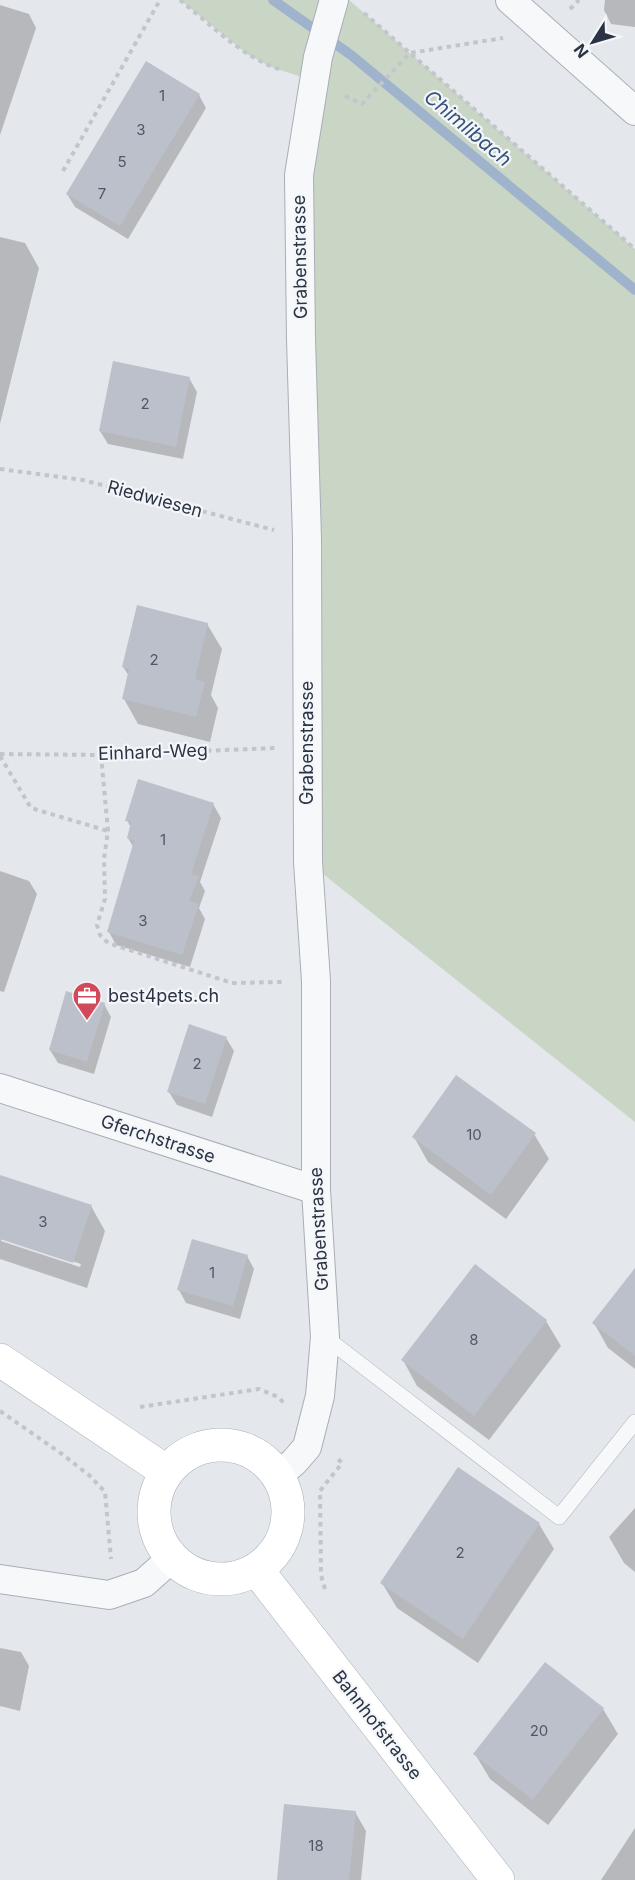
<svg xmlns="http://www.w3.org/2000/svg" width="635" height="1880" viewBox="0 0 635 1880" font-family="Inter,sans-serif">
<style>
.green{fill:#c9d6c5}
.shadow{fill:#0003;fill-rule:evenodd}
.lines{fill:none;stroke-linecap:round;stroke-linejoin:round}
.stream{stroke:#9fb4cc;stroke-width:10}
.building{fill:#bbc0ca}
.lane-casing{stroke:#a9aeb7;stroke-width:16}
.street-casing{stroke:#a9aeb7;stroke-width:30}
.secondary-casing{stroke:#a9aeb7;stroke-width:34}
.path{stroke:#c2c5cb;stroke-width:4;stroke-dasharray:4.5 4.5;stroke-linecap:butt}
.lane{stroke:#f7f8fa;stroke-width:15}
.street{stroke:#f7f8fa;stroke-width:28}
.secondary{stroke:#fff;stroke-width:33}
.labels{text-anchor:middle;stroke-width:4.5;stroke-linejoin:round;paint-order:stroke}
.number-label{font-size:15px;fill:#4f5766}
.street-label{font-size:18px;fill:#2b3445;stroke:#f4f6f9}
.poi-label{font-size:18px;fill:#2b3445;stroke:#f4f6f9;text-anchor:start}
.water-label{font-size:20px;font-style:italic;fill:#34527a;stroke:#f4f6f9}
</style>
<rect width="100%" height="100%" fill="#e4e7ec"/>
<polygon class="green" points="180,0 349,0 635,249 635,1122 308,862 306,747 314,81 271,67 247,54"/>
<g class="shadow">
<polygon points="605,0 635,0 635,27 611,24 604,10"/>
<polygon points="0,5 29,14 36,28 0,135"/>
<polygon points="199,95 206,108 128,239 75,207 67,194"/>
<polygon points="0,237 25,243 39,268 0,424"/>
<polygon points="189,378 197,392 183,459 108,444 100,431"/>
<polygon points="207,624 222,649 211,695 218,708 210,742 138,724 124,699 129,676 123,667"/>
<polygon points="213,804 221,818 200,882 205,891 199,908 205,919 190,967 116,945 109,932 134,848 128,838 131,828 127,820"/>
<polygon points="0,871 29,881 37,894 4,992 0,991"/>
<polygon points="104,1004 111,1017 94,1074 58,1063 50,1050"/>
<polygon points="226,1038 234,1051 212,1117 177,1105 169,1092"/>
<polygon points="534,1134 549,1159 506,1219 428,1162 414,1137"/>
<path d="M0,1181l91,25 14,25 -18,57 -87,-29zM1,1238l80,26 -1,3 -79,-26z"/>
<polygon points="247,1256 254,1269 240,1319 186,1303 179,1290"/>
<polygon points="475,1266 546,1321 561,1346 489,1440 417,1386 403,1360"/>
<polygon points="635,1271 635,1369 608,1348 594,1323"/>
<polygon points="635,1508 635,1572 624,1563 609,1537"/>
<polygon points="539,1524 554,1549 478,1663 397,1608 382,1583"/>
<polygon points="0,1648 21,1652 29,1666 20,1711 0,1706"/>
<polygon points="603,1709 618,1734 548,1825 490,1779 475,1754"/>
<polygon points="355,1812 366,1831 361,1880 278,1880"/>
<polygon points="635,1828 635,1880 601,1880"/>
</g>
<g class="lines">
<polyline class="stream" points="273,0 351,55 635,290"/>
</g>
<g class="building">
<polygon points="146,61 200,94 120,226 66,194"/>
<polygon points="113,361 190,377 176,447 99,431"/>
<polygon points="137,605 208,623 195,679 205,682 196,717 122,699 129,669 122,667"/>
<polygon points="138,779 214,803 191,874 199,876 189,901 199,904 182,955 107,932 134,841 127,838 131,822 125,821"/>
<polygon points="66,991 105,1003 87,1062 49,1050"/>
<polygon points="189,1024 227,1037 205,1104 167,1092"/>
<polygon points="456,1075 536,1133 491,1195 412,1137"/>
<polygon points="0,1175 92,1205 73,1263 0,1239"/>
<polygon points="192,1239 248,1255 233,1306 177,1290"/>
<polygon points="475,1264 547,1320 474,1416 401,1360"/>
<polygon points="635,1268 635,1356 592,1323"/>
<polygon points="458,1467 540,1523 463,1639 380,1583"/>
<polygon points="545,1662 604,1708 533,1800 473,1754"/>
<polygon points="284,1804 356,1811 349,1880 277,1880"/>
</g>
<g class="lines">
<g class="lane-casing">
<polyline id="lane" points="325,1337 559,1517 635,1422"/>
</g>
<g class="street-casing">
<g id="street">
<polyline points="510,0 635,111"/>
<polyline points="0,1088 316,1190"/>
<polyline points="278,1476 294,1462 307,1447 320,1396 325,1337 316,1190 316,981 308,862 307,539 301,339 299,175 318,57 334,0"/>
<polyline points="0,1579 109,1595 144,1583 172,1558"/>
</g>
</g>
<g class="secondary-casing">
<g id="secondary">
<polyline points="0,1360 167,1472"/>
<circle cx="221" cy="1512" r="67"/>
<polyline points="257,1570 498,1880"/>
</g>
</g>
<g class="path">
<path d="M180,0c31,25 63,58 102,70"/>
<polyline points="570,9 579,0"/>
<polyline points="364,13 635,249"/>
<polyline points="345,96 362,104 410,53 503,38"/>
<polyline points="63,171 160,0"/>
<polyline points="0,469 83,480 274,530"/>
<polyline points="0,754 101,755 276,748"/>
<polyline points="101,755 108,831 104,859 105,899 97,925 100,935 108,943 232,983 282,982"/>
<polyline points="0,756 31,808 108,831"/>
<polyline points="140,1407 259,1389 278,1397 284,1403"/>
<polyline points="0,1411 62,1454 90,1476 105,1492 111,1559"/>
<polyline points="325,1589 321,1575 320,1491 342,1463 337,1458"/>
</g>
<use href="#lane" class="lane"/>
<use href="#street" class="street"/>
<use href="#secondary" class="secondary"/>
</g>
<defs>
<g id="office-pin" transform="scale(1.5)"><path d="M0 17L-7.5 6A9.5 9.5 0 1 1 7.5 6Z" fill="#d1495b" stroke="#f4f6f9"/><path d="M-6-3h4V-5.5h4V-3h4V5H-6ZM-1-4.5V-3h2v-1.5ZM-6 0V1H6V0Z" fill="#fff"/></g>
</defs>
<g fill-rule="evenodd">
<use href="#office-pin" x="87" y="996"/>
</g>
<g class="labels">
<g class="number-label">
<text x="162" y="101">1</text>
<text x="141" y="135">3</text>
<text x="122" y="167">5</text>
<text x="102" y="199">7</text>
<text x="145" y="409">2</text>
<text x="154" y="665">2</text>
<text x="163" y="845">1</text>
<text x="143" y="926">3</text>
<text x="197" y="1069">2</text>
<text x="474" y="1140">10</text>
<text x="43" y="1227">3</text>
<text x="212" y="1278">1</text>
<text x="474" y="1345">8</text>
<text x="460" y="1558">2</text>
<text x="539" y="1736">20</text>
<text x="316" y="1851">18</text>
</g>
<g class="street-label">
<text transform="translate(300 257) rotate(-91)" y="6">Grabenstrasse</text>
<text transform="translate(155 499) rotate(15)" y="6">Riedwiesen</text>
<text transform="translate(307 743) rotate(-90)" y="6">Grabenstrasse</text>
<text transform="translate(153 752) rotate(-2)" y="6">Einhard-Weg</text>
<text transform="translate(158 1139) rotate(18)" y="6">Gferchstrasse</text>
<text transform="translate(319 1229) rotate(-93)" y="6">Grabenstrasse</text>
<text transform="translate(377 1725) rotate(52)" y="6">Bahnhofstrasse</text>
</g>
<g class="poi-label">
<text x="108" y="1002">best4pets.ch</text>
</g>
<g class="water-label">
<text transform="translate(468 128) rotate(40)" y="7">Chimlibach</text>
</g>
</g>
<g transform="translate(593 42) rotate(233)" stroke="#f4f6f9" stroke-width="4.5" paint-order="stroke">
<path d="M0-4.5L10 22L0 15L-10 22Z" fill="#2b3445"/>
<text y="-9" font-size="16" font-weight="bold" text-anchor="middle" fill="#2b3445">N</text>
</g>
</svg>
